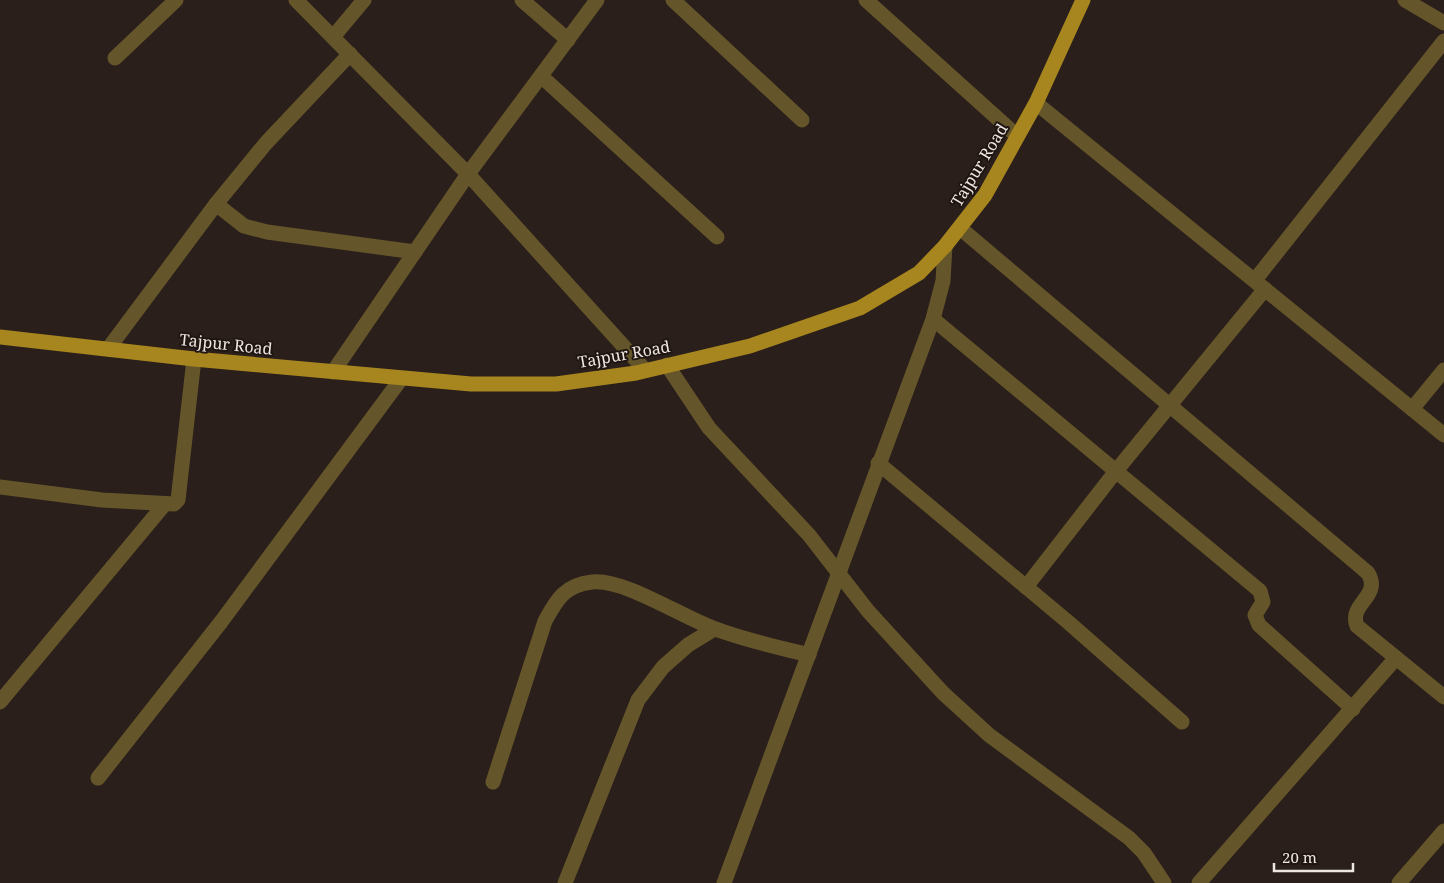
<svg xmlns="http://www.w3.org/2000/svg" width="1444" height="883" viewBox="0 0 1444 883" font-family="'Noto Serif',serif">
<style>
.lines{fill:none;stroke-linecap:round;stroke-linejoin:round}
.minor{stroke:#64552a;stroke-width:15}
.major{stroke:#a7861f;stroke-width:15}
.labels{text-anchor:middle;stroke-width:4;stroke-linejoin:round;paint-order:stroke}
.street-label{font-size:16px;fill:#ede5e2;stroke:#201611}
</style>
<rect width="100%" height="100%" fill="#2a1f1a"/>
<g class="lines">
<g class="minor">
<polyline points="296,0 468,174 645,370"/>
<polyline points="522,0 568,40"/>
<polyline points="673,0 802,120"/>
<polyline points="866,0 1017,136"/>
<polyline points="1405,0 1444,23"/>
<polyline points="333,37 364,0"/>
<polyline points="115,58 176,0"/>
<polyline points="541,76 717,237"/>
<polyline points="1036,103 1444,435"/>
<polyline points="216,204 244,226 267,232 415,252"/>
<path d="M960,228l408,345c14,24 -20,30 -11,53l87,71"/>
<polyline points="1255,280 1444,41"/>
<polyline points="933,319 1260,591 1263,602 1255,615 1259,625 1353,709"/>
<polyline points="108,349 216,204 266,143 350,54"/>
<polyline points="667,365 709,428 809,535 868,611 943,693 989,735 1129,838 1144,853 1164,883"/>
<polyline points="333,372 468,174 597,0"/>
<polyline points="1412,409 1444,370"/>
<polyline points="878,463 1068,622 1182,722"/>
<polyline points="0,487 102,500 174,504 178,500 194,359"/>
<polyline points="1026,587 1116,471 1265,289"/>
<polyline points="0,702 164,505"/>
<polyline points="98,778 221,622 401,379"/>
<path d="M493,782l52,-161c12,-22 20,-36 47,-39 31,-4 90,35 121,46 31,12 64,19 96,27"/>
<polyline points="565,883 638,700 663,667 688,645 714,629"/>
<polyline points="724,883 933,319 943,281 945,246"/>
<polyline points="1199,883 1396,658"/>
<polyline points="1399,883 1444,831"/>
</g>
<polyline class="major" points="0,337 194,359 471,384 556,384 636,373 750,346 860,308 919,273 945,246 985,195 1036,103 1083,0"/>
</g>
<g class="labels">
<g class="street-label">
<text transform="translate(979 165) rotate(-59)" y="6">Tajpur Road</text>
<text transform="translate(226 344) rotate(6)" y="6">Tajpur Road</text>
<text transform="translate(624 354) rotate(-10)" y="6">Tajpur Road</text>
</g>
</g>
<path d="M1274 863v8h79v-8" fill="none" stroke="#ede5e2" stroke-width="2.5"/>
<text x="1282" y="863" font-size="15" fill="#ede5e2" stroke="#201611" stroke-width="4" paint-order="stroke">20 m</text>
</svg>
